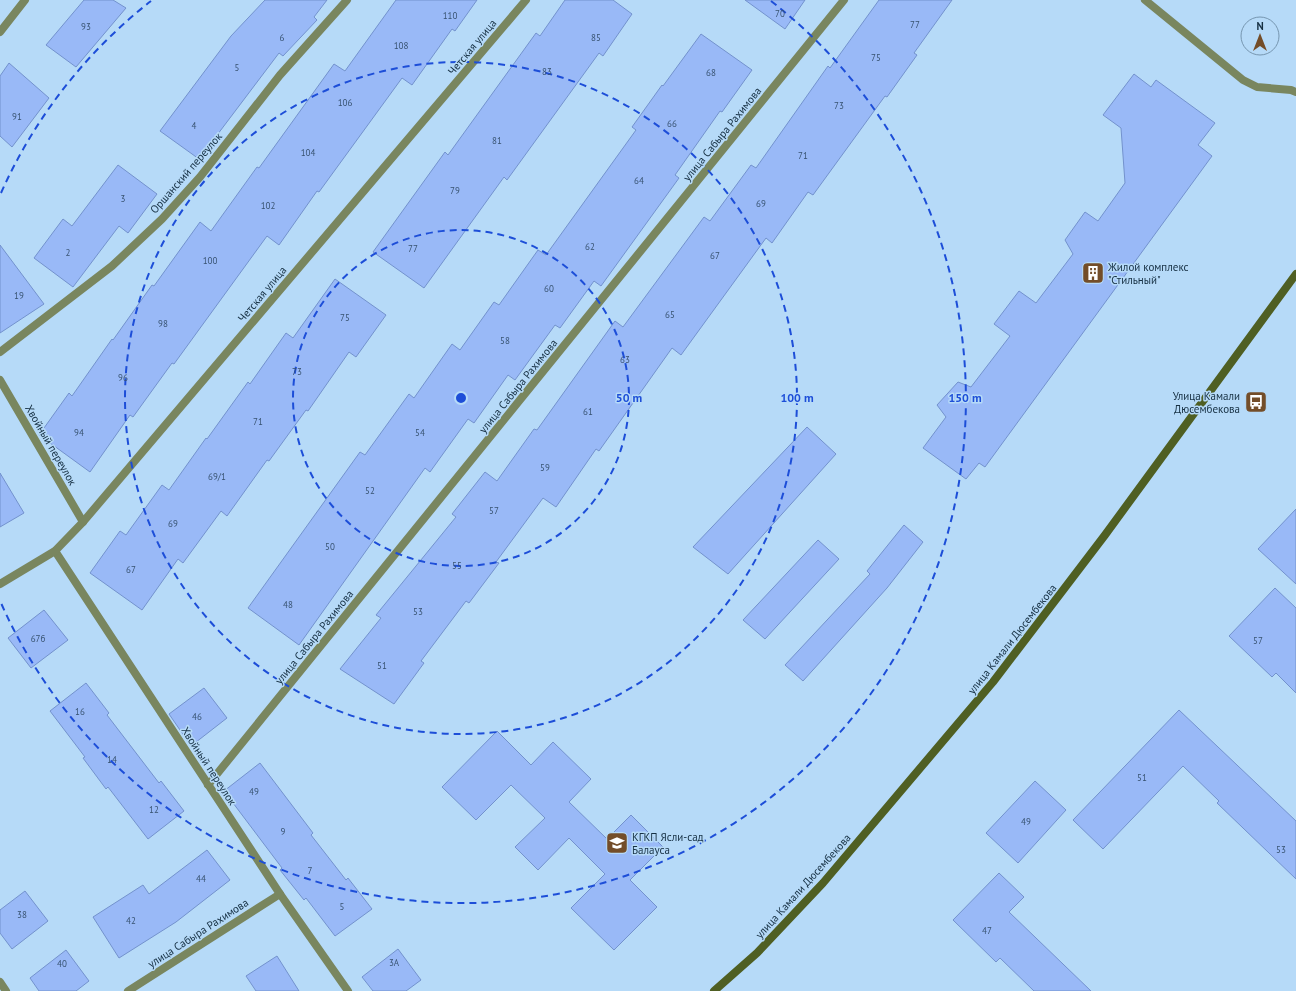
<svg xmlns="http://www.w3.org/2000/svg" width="1296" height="991" viewBox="0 0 1296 991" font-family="'PT Sans',sans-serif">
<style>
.building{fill:#99b9f7;stroke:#7392cd}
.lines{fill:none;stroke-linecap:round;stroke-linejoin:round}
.minor{stroke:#79865f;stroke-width:8}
.tertiary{stroke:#79865f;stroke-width:8}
.secondary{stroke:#4f5f23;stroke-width:8}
.ring{fill:none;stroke:#1d4ed8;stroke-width:2;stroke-dasharray:7 5}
.labels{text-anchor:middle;stroke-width:3;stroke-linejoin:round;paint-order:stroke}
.number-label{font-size:9px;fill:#375270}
.street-label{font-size:11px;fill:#163043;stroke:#b6daf8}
.poi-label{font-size:11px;fill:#163043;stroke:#b6daf8;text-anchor:start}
.centre{fill:#1d4ed8;stroke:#b6daf8;stroke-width:2}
.ring-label{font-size:12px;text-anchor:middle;font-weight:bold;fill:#1d4ed8;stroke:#b6daf8;stroke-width:3;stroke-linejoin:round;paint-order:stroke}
</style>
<rect width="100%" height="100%" fill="#b6daf8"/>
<g class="building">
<polygon points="84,0 113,0 126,8 76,67 46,45"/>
<polygon points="265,0 327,0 314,17 317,20 283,56 279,53 199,159 160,131 231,36"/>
<polygon points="396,0 477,0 455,31 452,29 412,85 402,78 319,192 317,191 279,245 267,236 174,364 172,363 133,417 130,415 90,472 39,435 69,393 72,396 112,339 113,340 152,285 154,286 200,222 211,231 257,167 259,168 334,64 345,71"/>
<polygon points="565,0 613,0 632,14 603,56 599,53 507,180 504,177 424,288 373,252 445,152 448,155 536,33 540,36"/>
<polygon points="745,0 805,0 785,29"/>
<polygon points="879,0 952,0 914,53 917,55 887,97 885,96 813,195 808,192 772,243 766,238 681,355 672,348 599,451 596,449 556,507 543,498 496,562 499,563 469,603 466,601 421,661 424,663 394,704 340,669 381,618 376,615 456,517 452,514 485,472 497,481 534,429 537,430 615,321 623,327 704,217 710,221 751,165 756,168 828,66 830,68"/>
<polygon points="701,34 752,70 722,112 720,111 675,175 679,178 601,286 594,281 560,328 555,325 515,380 508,375 474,423 468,419 430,472 425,468 299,645 248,608 360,452 365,455 409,394 414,398 452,344 460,350 494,302 499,305 538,250 546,255 636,130 632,127 662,85 663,86"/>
<polygon points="9,63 49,98 12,147 0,136 0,76"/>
<polygon points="1134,74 1151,87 1156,80 1215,123 1198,145 1212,156 985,467 979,463 966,479 923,448 946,417 937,405 958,382 971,387 1010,336 994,324 1019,291 1036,303 1073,254 1065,240 1085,212 1098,221 1125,183 1121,128 1103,115"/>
<polygon points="118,165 157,194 128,233 119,226 73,287 34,258 63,219 72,226"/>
<polygon points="0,245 44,304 0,333"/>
<polygon points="335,279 386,315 356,357 349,352 308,411 306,410 269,461 267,460 227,516 221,511 183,563 178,559 142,610 90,573 120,531 126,535 162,485 169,490 206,438 207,439 248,382 250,384 286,333 293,338"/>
<polygon points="807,427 836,454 728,574 693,547"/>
<polygon points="0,473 24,513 0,527"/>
<polygon points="1296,509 1296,584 1258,549"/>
<polygon points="904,525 923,542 887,588 803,681 785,665 870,574 867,571"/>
<polygon points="818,540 839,559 765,639 743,620"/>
<polygon points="1275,588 1296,608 1296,693 1276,673 1272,677 1229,636"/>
<polygon points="44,610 68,640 31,668 8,638"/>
<polygon points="86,683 109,713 107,715 159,783 161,781 184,811 148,839 108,787 106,789 83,758 85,757 50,711"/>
<polygon points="204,688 227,718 191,746 169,714"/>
<polygon points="1179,710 1296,821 1296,879 1217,803 1219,801 1183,766 1103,849 1073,820"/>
<polygon points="497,731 531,765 553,742 591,779 569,802 607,839 631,815 663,847 630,880 657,907 614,950 571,908 605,874 569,838 538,870 515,847 545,818 511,785 476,820 442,787"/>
<polygon points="260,763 313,833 311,835 346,880 348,878 372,909 335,936 306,898 304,900 280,870 282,868 224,791"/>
<polygon points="1035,781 1066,810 1018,863 986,833"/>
<polygon points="207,850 230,880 176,922 119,958 93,917 143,885 149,894"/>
<polygon points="999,873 1024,897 1009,912 1091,991 1034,991 1000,958 996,962 953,920"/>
<polygon points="25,891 48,921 12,949 0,933 0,910"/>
<polygon points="398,949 421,980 406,991 373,991 362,977"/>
<polygon points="66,950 89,981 76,991 39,991 30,978"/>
<polygon points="277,956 299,991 256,991 246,976"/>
</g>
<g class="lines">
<g class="minor">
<polyline points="1145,0 1243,80 1257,87 1291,90 1296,92"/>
<polyline points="0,352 112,266 162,219 200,177 280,75 347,0"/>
<polyline points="0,380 83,522"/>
<polyline points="55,551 280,894 348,991"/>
<polyline points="208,785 844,0"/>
<polyline points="0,982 6,991"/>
<polyline points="128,991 280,894"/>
</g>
<g class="tertiary">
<polyline points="0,32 25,0"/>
<polyline points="0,584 55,551 83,522 526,0"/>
</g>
<polyline class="secondary" points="714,991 757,953 823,883 993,682 1105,535 1296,274"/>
</g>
<g class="ring">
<circle cx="461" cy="398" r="168"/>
<circle cx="461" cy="398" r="336"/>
<path d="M1 193A504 504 0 0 1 151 1M771 1A504 504 0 1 1 1 603"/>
</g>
<defs>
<g id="building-square" transform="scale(1.15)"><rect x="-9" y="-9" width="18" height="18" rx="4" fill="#734d29" stroke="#b6daf8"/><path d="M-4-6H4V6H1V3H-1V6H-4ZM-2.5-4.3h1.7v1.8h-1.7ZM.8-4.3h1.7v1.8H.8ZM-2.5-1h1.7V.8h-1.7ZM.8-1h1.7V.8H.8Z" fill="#fff"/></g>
<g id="bus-square" transform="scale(1.15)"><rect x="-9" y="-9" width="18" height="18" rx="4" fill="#734d29" stroke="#b6daf8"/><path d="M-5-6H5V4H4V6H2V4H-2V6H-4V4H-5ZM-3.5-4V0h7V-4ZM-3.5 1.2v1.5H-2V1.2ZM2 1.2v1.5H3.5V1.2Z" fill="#fff"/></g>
<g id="school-square" transform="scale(1.15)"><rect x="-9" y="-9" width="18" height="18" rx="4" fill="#734d29" stroke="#b6daf8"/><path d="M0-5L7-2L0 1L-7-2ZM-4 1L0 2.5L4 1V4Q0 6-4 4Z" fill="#fff"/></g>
</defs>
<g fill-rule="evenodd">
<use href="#building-square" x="1093" y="273"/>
<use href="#bus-square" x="1256" y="402"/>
<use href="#school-square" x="617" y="843"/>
</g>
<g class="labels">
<g class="number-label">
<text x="780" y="17">70</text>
<text x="450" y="19">110</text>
<text x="915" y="28">77</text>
<text x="86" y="30">93</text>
<text x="282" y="41">6</text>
<text x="596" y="41">85</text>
<text x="401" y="49">108</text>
<text x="876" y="61">75</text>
<text x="237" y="71">5</text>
<text x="547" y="75">83</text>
<text x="711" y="76">68</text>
<text x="345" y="106">106</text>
<text x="839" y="109">73</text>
<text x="17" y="120">91</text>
<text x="672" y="127">66</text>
<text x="194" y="129">4</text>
<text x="497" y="144">81</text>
<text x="308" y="156">104</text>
<text x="803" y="159">71</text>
<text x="639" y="184">64</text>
<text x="455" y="194">79</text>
<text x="123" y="202">3</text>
<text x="761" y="207">69</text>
<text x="268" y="209">102</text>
<text x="590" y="250">62</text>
<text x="413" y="252">77</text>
<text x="68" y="256">2</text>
<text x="715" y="259">67</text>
<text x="210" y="264">100</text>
<text x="549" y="292">60</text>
<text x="19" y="299">19</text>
<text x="670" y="318">65</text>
<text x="345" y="321">75</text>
<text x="163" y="327">98</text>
<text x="505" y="344">58</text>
<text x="625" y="363">63</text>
<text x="297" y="375">73</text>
<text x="123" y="381">96</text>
<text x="588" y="415">61</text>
<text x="258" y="425">71</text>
<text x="79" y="436">94</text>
<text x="420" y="436">54</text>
<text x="545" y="471">59</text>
<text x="217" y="480">69/1</text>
<text x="370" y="494">52</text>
<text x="494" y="514">57</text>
<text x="173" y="527">69</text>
<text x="330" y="550">50</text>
<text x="457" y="569">55</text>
<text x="131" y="573">67</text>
<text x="288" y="608">48</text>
<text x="418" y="615">53</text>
<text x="38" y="642">67б</text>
<text x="1258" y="644">57</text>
<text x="382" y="669">51</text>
<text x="80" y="715">16</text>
<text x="197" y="720">46</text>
<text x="112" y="763">14</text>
<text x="1142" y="781">51</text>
<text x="254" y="795">49</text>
<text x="154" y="813">12</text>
<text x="1026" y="825">49</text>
<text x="283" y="835">9</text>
<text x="1281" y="853">53</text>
<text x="310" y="874">7</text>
<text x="201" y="882">44</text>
<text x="342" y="910">5</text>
<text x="22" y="918">38</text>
<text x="131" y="924">42</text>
<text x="987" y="934">47</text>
<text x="394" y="966">3А</text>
<text x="62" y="967">40</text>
</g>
<g class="street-label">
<text transform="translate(472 47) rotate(-50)" y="4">Четская улица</text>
<text transform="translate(722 134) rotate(-51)" y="4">улица Сабыра Рахимова</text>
<text transform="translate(186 173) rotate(-49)" y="4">Оршанский переулок</text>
<text transform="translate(262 294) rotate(-50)" y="4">Четская улица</text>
<text transform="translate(518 386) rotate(-51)" y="4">улица Сабыра Рахимова</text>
<text transform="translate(51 445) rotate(60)" y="4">Хвойный переулок</text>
<text transform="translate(314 637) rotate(-51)" y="4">улица Сабыра Рахимова</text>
<text transform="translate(1012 639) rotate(-52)" y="4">улица Камали Дюсембекова</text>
<text transform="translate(209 766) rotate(57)" y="4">Хвойный переулок</text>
<text transform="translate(803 886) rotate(-48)" y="4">улица Камали Дюсембекова</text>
<text transform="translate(198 933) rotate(-33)" y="4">улица Сабыра Рахимова</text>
</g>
<g class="poi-label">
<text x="1108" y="271">Жилой комплекс<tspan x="1108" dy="13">"Стильный"</tspan></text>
<text x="1240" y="400" text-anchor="end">Улица Камали<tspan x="1240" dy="13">Дюсембекова</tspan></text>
<text x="632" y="841">КГКП Ясли-сад<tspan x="632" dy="13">Балауса</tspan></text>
</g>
</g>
<circle cx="461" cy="398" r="6" class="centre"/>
<g class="ring-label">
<text x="629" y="402">50 m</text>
<text x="797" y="402">100 m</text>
<text x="965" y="402">150 m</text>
</g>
<g transform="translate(1260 36)"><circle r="19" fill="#b6daf8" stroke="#7696b0"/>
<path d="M0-3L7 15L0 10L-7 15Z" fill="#734d29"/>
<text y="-6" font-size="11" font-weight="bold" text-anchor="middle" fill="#163043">N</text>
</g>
</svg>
